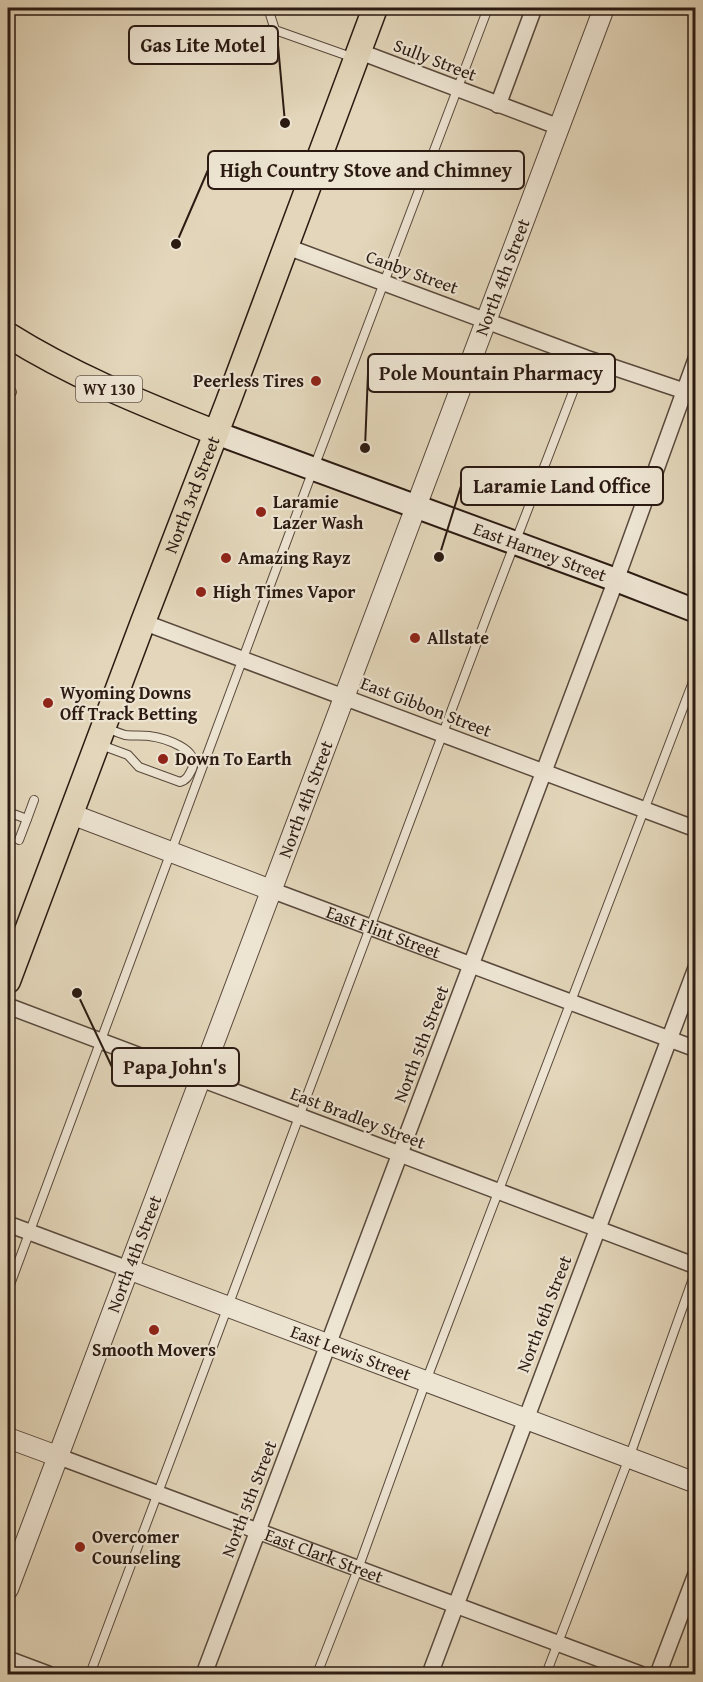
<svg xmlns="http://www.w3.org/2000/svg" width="703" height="1682" viewBox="0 0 703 1682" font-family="'Gentium Book Plus',serif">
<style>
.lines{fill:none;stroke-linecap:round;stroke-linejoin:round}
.stream{stroke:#6b7971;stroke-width:4}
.service-casing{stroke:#59493c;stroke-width:10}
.minor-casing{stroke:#59493c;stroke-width:18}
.tertiary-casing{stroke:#59493c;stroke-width:22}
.secondary-casing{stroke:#2b1a12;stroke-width:26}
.primary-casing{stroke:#2b1a12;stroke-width:27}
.service{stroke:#ede4d2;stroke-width:8}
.minor{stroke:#ede4d2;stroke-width:15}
.tertiary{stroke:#ede4d2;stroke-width:20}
.secondary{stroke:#ede4d2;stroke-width:22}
.primary{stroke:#e3d6ba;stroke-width:24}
.poi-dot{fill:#8f2418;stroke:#ede4d2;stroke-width:2}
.labels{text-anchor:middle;stroke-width:4.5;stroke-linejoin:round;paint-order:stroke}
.shield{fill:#ede4d2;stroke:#65574c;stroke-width:1.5}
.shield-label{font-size:16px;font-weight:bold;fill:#2b1a12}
.street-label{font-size:18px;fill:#2b1a12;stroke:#ede4d2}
.poi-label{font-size:18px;font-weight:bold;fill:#2b1a12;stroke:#ede4d2;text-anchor:start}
.leader{fill:none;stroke:#2b1a12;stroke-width:2}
.callout-dot{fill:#2b1a12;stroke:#ede4d2;stroke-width:2}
.callout{fill:#ede4d2;stroke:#2b1a12;stroke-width:2}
.callout-label{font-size:20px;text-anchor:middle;font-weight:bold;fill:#2b1a12}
</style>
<rect width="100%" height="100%" fill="#e3d6ba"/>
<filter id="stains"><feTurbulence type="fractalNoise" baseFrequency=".00333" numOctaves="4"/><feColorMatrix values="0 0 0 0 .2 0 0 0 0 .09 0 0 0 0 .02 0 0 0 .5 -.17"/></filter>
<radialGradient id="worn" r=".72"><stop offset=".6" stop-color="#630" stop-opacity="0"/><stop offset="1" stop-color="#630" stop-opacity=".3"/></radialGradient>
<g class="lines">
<polyline class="stream" points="8,556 13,538"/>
<g class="service-casing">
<g id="service">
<polyline points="268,8 275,30 354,58"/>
<polyline points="8,390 12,392"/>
<path d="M101,745l27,10 11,12 41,15c7,-2 9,-7 12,-13 9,-20 -28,-31 -43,-33 -8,-1 -16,0 -24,-1 -6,-2 -12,-4 -18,-7"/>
<polyline points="8,812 27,819 19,840"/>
<polyline points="27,819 34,800"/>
<polyline points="8,870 10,862"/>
<polyline points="8,1290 313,470 488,8"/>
<polyline points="90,1674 488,613 586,358"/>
<polyline points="317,1674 358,1569 426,1381 696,674"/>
<polyline points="546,1674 629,1458 696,1270"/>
</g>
</g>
<g class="minor-casing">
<g id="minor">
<polyline points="358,51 559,127"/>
<polyline points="498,105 534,8"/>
<polyline points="285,246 586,358 696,395"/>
<polyline points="143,622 696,829"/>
<path id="s1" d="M271,890l425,159"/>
<polyline points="8,1006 696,1266"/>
<polyline points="8,1224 128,1269"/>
<path id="s2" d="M57,1456l583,218"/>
<polyline points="8,1659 48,1674"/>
<polyline points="204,1674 616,580 696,359"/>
<polyline points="430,1674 696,968"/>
<polyline points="658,1674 696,1574"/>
</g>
</g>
<g class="tertiary-casing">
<g id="tertiary">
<polyline points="71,814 271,890"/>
<path id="s3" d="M128,1269l568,214"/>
<polyline points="8,1438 57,1456"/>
<path id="s4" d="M8,1589l596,-1581"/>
</g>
</g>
<g class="secondary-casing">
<g id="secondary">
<path id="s5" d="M216,433l400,147 80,31"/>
</g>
</g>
<g class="primary-casing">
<g id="primary">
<path d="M8,335c65,41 136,69 208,98"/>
<path id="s6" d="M8,981l135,-359 85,-220 147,-394"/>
</g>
</g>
<use href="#service" class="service"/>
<use href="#minor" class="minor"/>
<use href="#tertiary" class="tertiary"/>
<use href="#secondary" class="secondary"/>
<use href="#primary" class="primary"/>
</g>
<g class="poi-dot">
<circle cx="316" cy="381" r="6"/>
<circle cx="261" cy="512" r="6"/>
<circle cx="226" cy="558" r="6"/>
<circle cx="201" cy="592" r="6"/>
<circle cx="415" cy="638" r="6"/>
<circle cx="48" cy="703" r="6"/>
<circle cx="163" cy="759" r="6"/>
<circle cx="154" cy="1330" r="6"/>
<circle cx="80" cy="1547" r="6"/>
</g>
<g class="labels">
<rect class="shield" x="76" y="376" width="66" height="26" rx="4.5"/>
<g class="shield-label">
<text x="109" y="395">WY 130</text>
</g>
<g class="street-label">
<text transform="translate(435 60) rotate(21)" y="6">Sully Street</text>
<text transform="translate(412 272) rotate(20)" y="6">Canby Street</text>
<text dy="6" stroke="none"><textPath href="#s4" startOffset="1402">North 4th Street</textPath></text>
<text dy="6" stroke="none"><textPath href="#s6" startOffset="520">North 3rd Street</textPath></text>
<text dy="6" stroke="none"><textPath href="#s5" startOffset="345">East Harney Street</textPath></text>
<text transform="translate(426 707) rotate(21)" y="6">East Gibbon Street</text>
<text dy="6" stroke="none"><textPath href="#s4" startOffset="844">North 4th Street</textPath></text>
<text dy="6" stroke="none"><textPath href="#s1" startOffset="120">East Flint Street</textPath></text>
<text transform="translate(421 1044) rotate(-69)" y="6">North 5th Street</text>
<text transform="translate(358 1118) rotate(21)" y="6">East Bradley Street</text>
<text dy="6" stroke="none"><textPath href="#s4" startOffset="358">North 4th Street</textPath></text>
<text transform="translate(544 1314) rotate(-69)" y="6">North 6th Street</text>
<text dy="6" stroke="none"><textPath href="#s3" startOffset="238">East Lewis Street</textPath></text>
<text transform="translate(249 1499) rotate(-69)" y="6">North 5th Street</text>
<text dy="6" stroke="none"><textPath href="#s2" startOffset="285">East Clark Street</textPath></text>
</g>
<g class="poi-label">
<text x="304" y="387" text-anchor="end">Peerless Tires</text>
<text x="273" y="508">Laramie<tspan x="273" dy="21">Lazer Wash</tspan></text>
<text x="238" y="564">Amazing Rayz</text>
<text x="213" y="598">High Times Vapor</text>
<text x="427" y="644">Allstate</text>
<text x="60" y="699">Wyoming Downs<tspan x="60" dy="21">Off Track Betting</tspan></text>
<text x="175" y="765">Down To Earth</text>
<text x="154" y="1356" text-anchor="middle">Smooth Movers</text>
<text x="92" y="1543">Overcomer<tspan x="92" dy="21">Counseling</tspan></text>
</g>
</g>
<path class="leader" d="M285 123L278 45M176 244L208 170M365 448L368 373M439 557L461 486M77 993L112 1067"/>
<g class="callout-dot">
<circle cx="285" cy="123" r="6"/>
<circle cx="176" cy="244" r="6"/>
<circle cx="365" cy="448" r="6"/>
<circle cx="439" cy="557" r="6"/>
<circle cx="77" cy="993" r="6"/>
</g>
<g class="callout">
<rect x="129" y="26" width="149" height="38" rx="6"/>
<rect x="208" y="151" width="316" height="38" rx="6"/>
<rect x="368" y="354" width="247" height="38" rx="6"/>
<rect x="461" y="467" width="202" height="38" rx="6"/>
<rect x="112" y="1048" width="127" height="38" rx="6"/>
</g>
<g class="callout-label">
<text x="203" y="52">Gas Lite Motel</text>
<text x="366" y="177">High Country Stove and Chimney</text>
<text x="491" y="380">Pole Mountain Pharmacy</text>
<text x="562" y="493">Laramie Land Office</text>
<text x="175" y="1074">Papa John's</text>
</g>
<rect width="703" height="1682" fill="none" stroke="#e3d6ba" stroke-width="30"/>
<rect x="9" y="9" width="685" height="1664" fill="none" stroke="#2b1a12" stroke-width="3"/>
<rect x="15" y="15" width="673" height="1652" fill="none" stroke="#2b1a12" stroke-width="1.5"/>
<rect width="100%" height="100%" filter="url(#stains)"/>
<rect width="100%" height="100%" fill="url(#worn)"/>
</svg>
